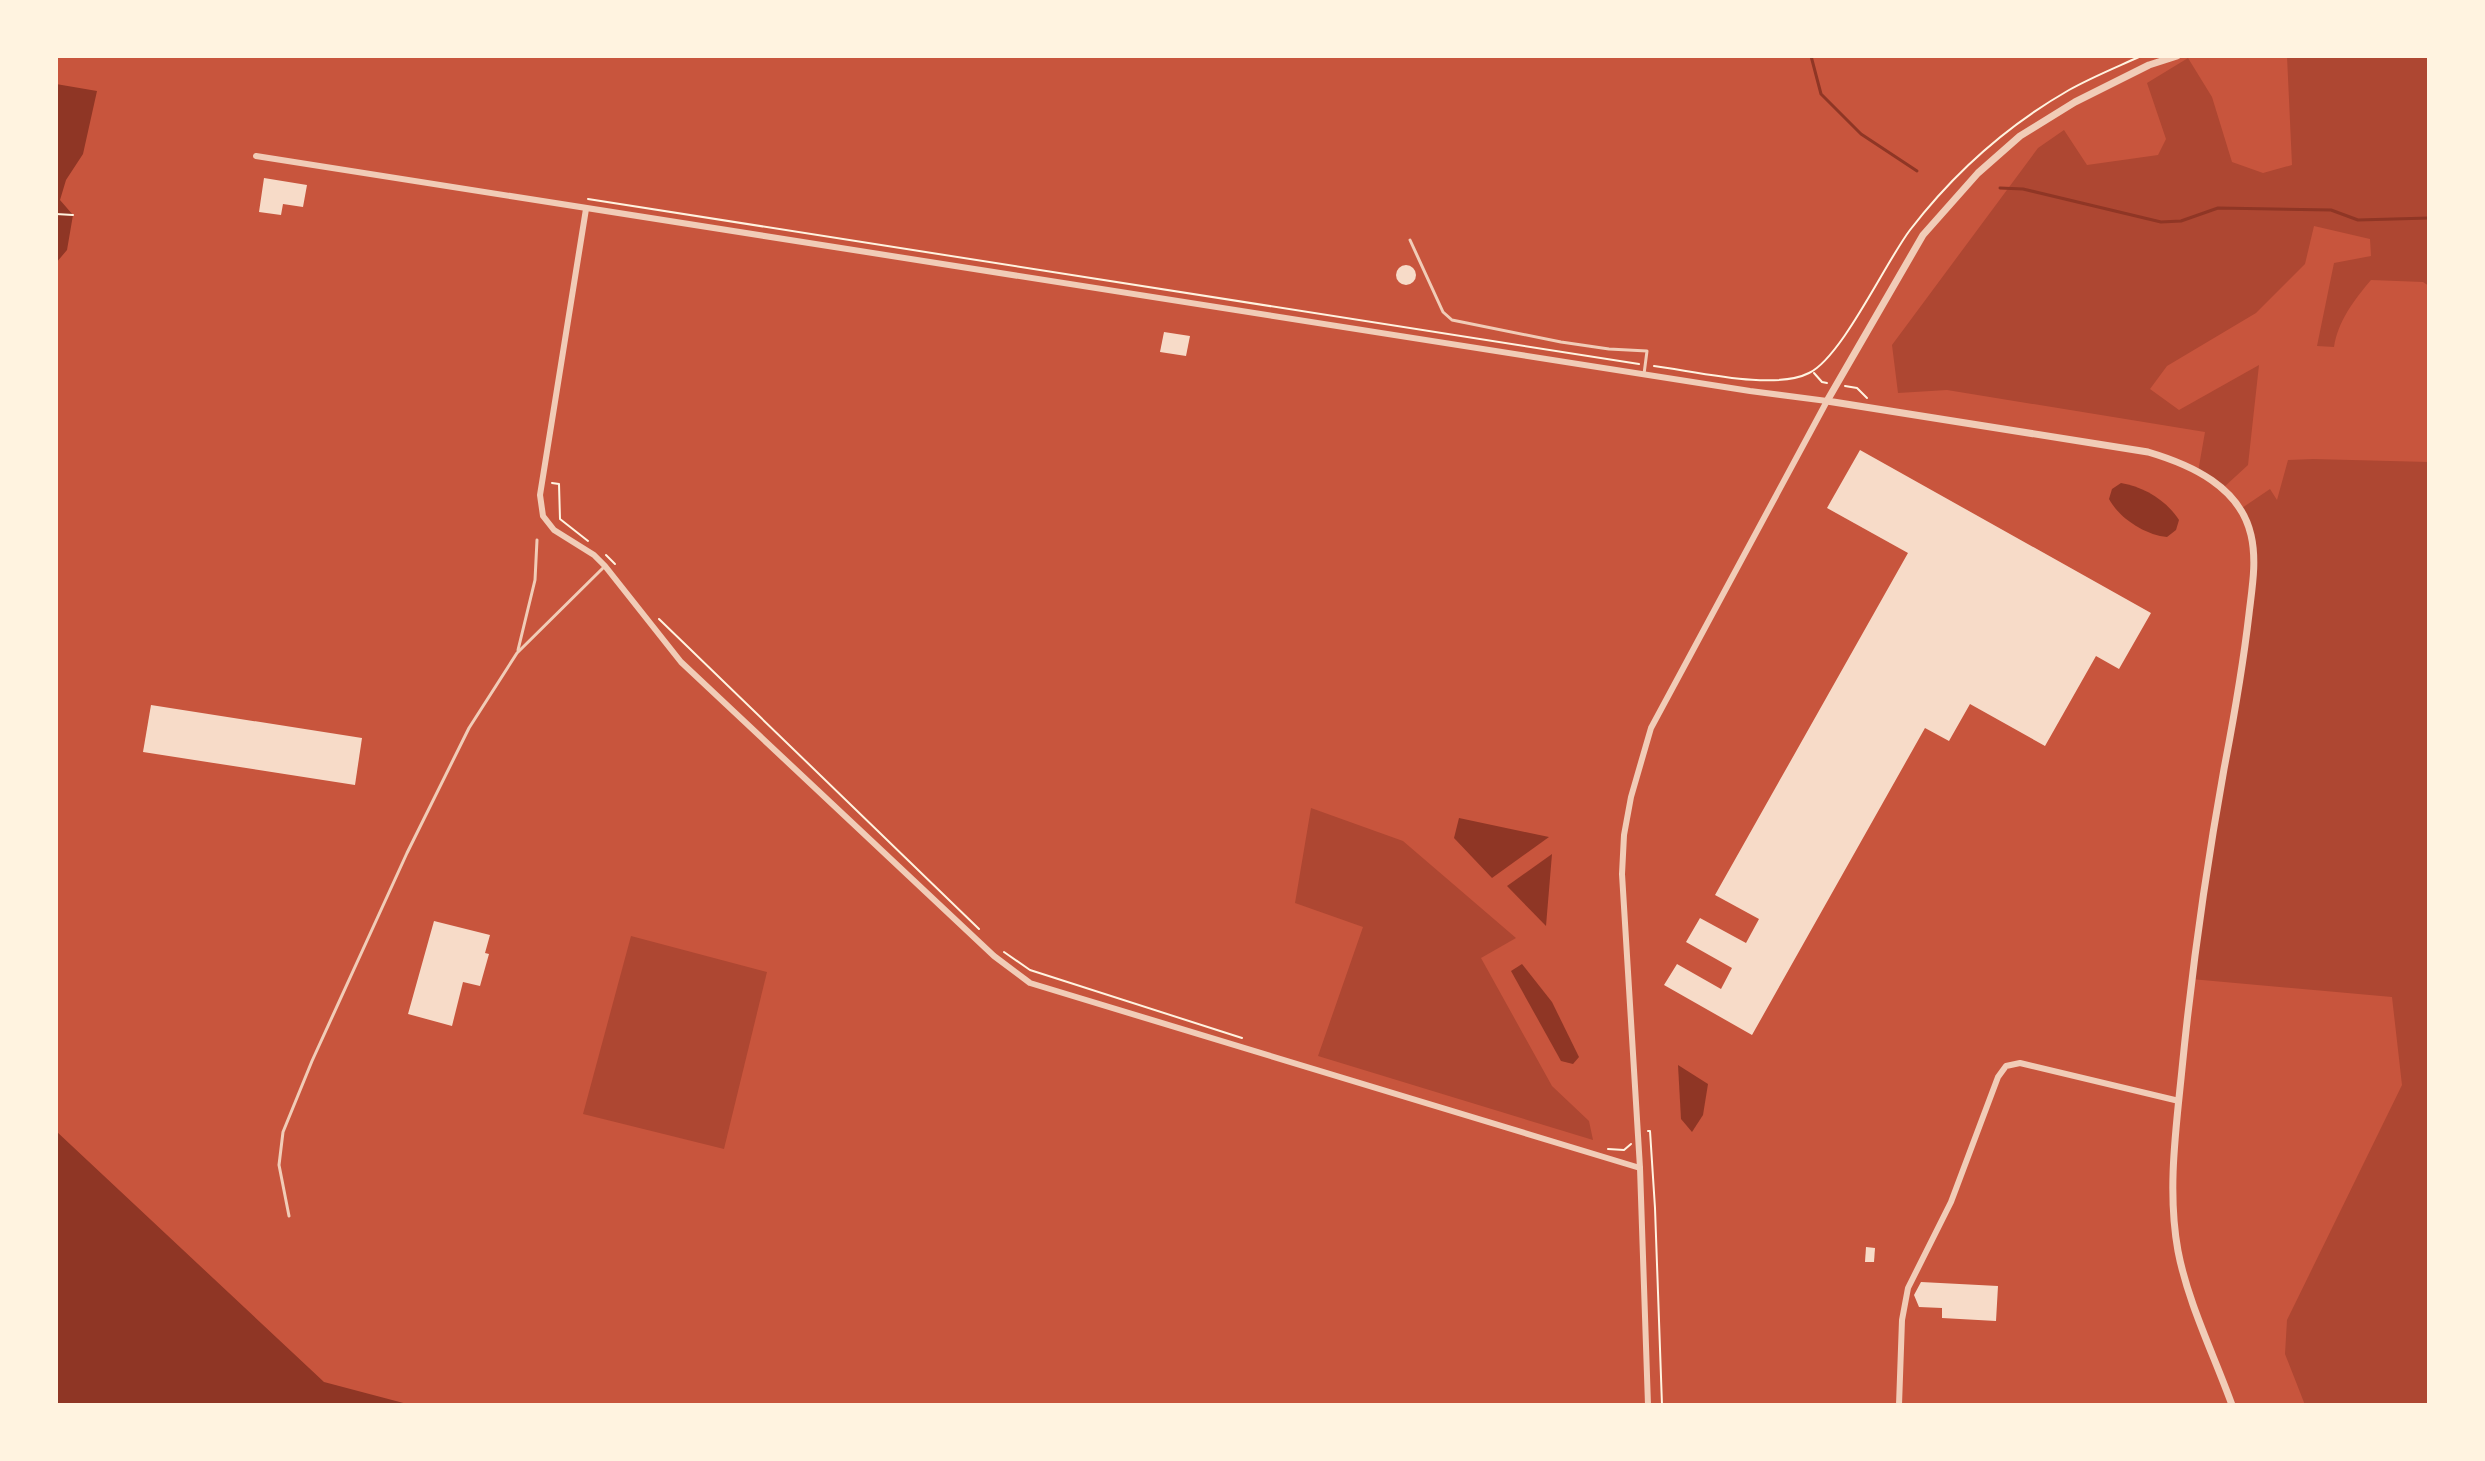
<svg xmlns="http://www.w3.org/2000/svg" width="2485" height="1461" viewBox="0 0 2485 1461" font-family="'Source Sans 3',sans-serif">
<style>
.green{fill:#ae4732}
.water{fill:#8f3625}
.lines{fill:none;stroke-linecap:round;stroke-linejoin:round}
.stream{stroke:#8f3625;stroke-width:3}
.building{fill:#f7dbc8}
.path{stroke:#fff3e0;stroke-width:2}
.service{stroke:#f1ccb7;stroke-width:3}
.minor{stroke:#f1ccb7;stroke-width:6}
.tertiary{stroke:#f1ccb7;stroke-width:7}
</style>
<rect width="100%" height="100%" fill="#c8553d"/>
<g class="green">
<path d="M2287,56h142v230l-6,-4 -52,-2c-17,20 -33,41 -37,67l-17,-1 17,-83 37,-7 -1,-17 -56,-13 -9,38 -49,49 -89,53 -17,23 29,21 80,-45 -11,100 -25,23 -25,-16 7,-40 -258,-42 -49,3 -6,-48 146,-197 26,-18 23,35 71,-10 8,-16 -19,-56 41,-25 24,39 20,65 31,11 29,-8z"/>
<polygon points="2313,459 2429,462 2429,1405 2305,1405 2285,1354 2287,1320 2402,1085 2392,997 2191,979 2248,624 2251,536 2242,508 2270,489 2277,500 2288,460"/>
<polygon points="1311,808 1403,841 1516,938 1481,958 1552,1086 1589,1121 1593,1140 1318,1056 1363,927 1295,903"/>
<polygon points="631,936 767,972 724,1149 583,1114"/>
</g>
<g class="water">
<polygon points="56,84 97,91 83,154 66,180 60,200 73,215 67,250 56,263"/>
<path d="M2121,483c23,4 45,17 58,37l-3,10 -9,7c-22,-2 -48,-19 -58,-38l3,-10z"/>
<polygon points="1459,818 1549,837 1492,878 1454,838"/>
<polygon points="1552,854 1546,926 1507,886"/>
<polygon points="1522,964 1552,1002 1579,1057 1573,1064 1561,1061 1511,971"/>
<polygon points="1678,1065 1708,1084 1703,1115 1692,1132 1681,1119"/>
<polygon points="56,1131 324,1382 411,1405 56,1405"/>
</g>
<g class="lines">
<g class="stream">
<polyline points="1811,56 1821,94 1861,134 1917,171"/>
<polyline points="2000,188 2023,189 2161,222 2181,221 2218,208 2331,210 2358,220 2429,218"/>
</g>
</g>
<g class="building">
<polygon points="264,178 307,185 303,207 283,204 281,215 259,212"/>
<circle cx="1406" cy="275" r="10"/>
<polygon points="1164,332 1190,336 1186,356 1160,352"/>
<polygon points="1860,450 2151,613 2119,669 2096,656 2045,746 1970,704 1949,741 1925,728 1752,1035 1664,985 1677,964 1721,989 1732,968 1686,942 1700,918 1746,943 1759,919 1715,895 1908,553 1827,508"/>
<polygon points="151,705 362,738 355,785 143,752"/>
<polygon points="434,921 490,935 485,953 489,954 480,986 463,982 452,1026 408,1014"/>
<polygon points="1866,1247 1875,1248 1874,1262 1865,1262"/>
<polygon points="1921,1282 1998,1286 1996,1321 1942,1318 1942,1308 1919,1307 1914,1295"/>
</g>
<g class="lines">
<g class="path">
<polyline points="588,199 1639,364"/>
<polyline points="56,214 73,215"/>
<path d="M1654,366c40,5 120,25 155,7 33,-16 76,-110 101,-143 43,-56 98,-105 159,-140 23,-13 48,-23 72,-34"/>
<polyline points="1814,373 1822,382 1827,383"/>
<polyline points="1845,386 1857,388 1867,398"/>
<polyline points="552,483 559,484 560,519 588,541"/>
<polyline points="606,555 615,564"/>
<polyline points="659,619 979,929"/>
<polyline points="1004,952 1030,970 1242,1038"/>
<polyline points="1648,1131 1650,1131 1655,1208 1662,1405"/>
<polyline points="1608,1149 1624,1150 1631,1144"/>
</g>
<g class="service">
<polyline points="1410,240 1443,312 1452,320 1561,342 1609,349 1647,351 1644,374"/>
<polyline points="518,650 535,580 537,540"/>
<polyline points="289,1216 279,1165 283,1132 312,1061 407,853 469,728 517,653 605,566"/>
</g>
<g class="minor">
<polyline points="256,156 1750,391 1827,401 1651,728 1631,797 1624,835 1622,874 1640,1168 1648,1405"/>
<polyline points="586,209 540,495 543,516 554,530 594,555 605,566 681,662 994,956 1030,983 1640,1168"/>
<polyline points="1899,1405 1902,1320 1908,1288 1951,1202 1998,1077 2006,1066 2020,1063 2179,1101"/>
</g>
<path class="tertiary" d="M2177,56l-28,9 -74,37 -55,34 -42,37 -55,62 -96,166 321,51c44,13 92,35 103,83 6,26 1,53 -2,79 -6,52 -15,103 -25,155 -18,100 -32,199 -42,300 -6,60 -15,122 -4,182 10,52 36,104 54,154"/>
</g>
<rect width="2485" height="1461" fill="none" stroke="#fff3e0" stroke-width="116"/>
</svg>
